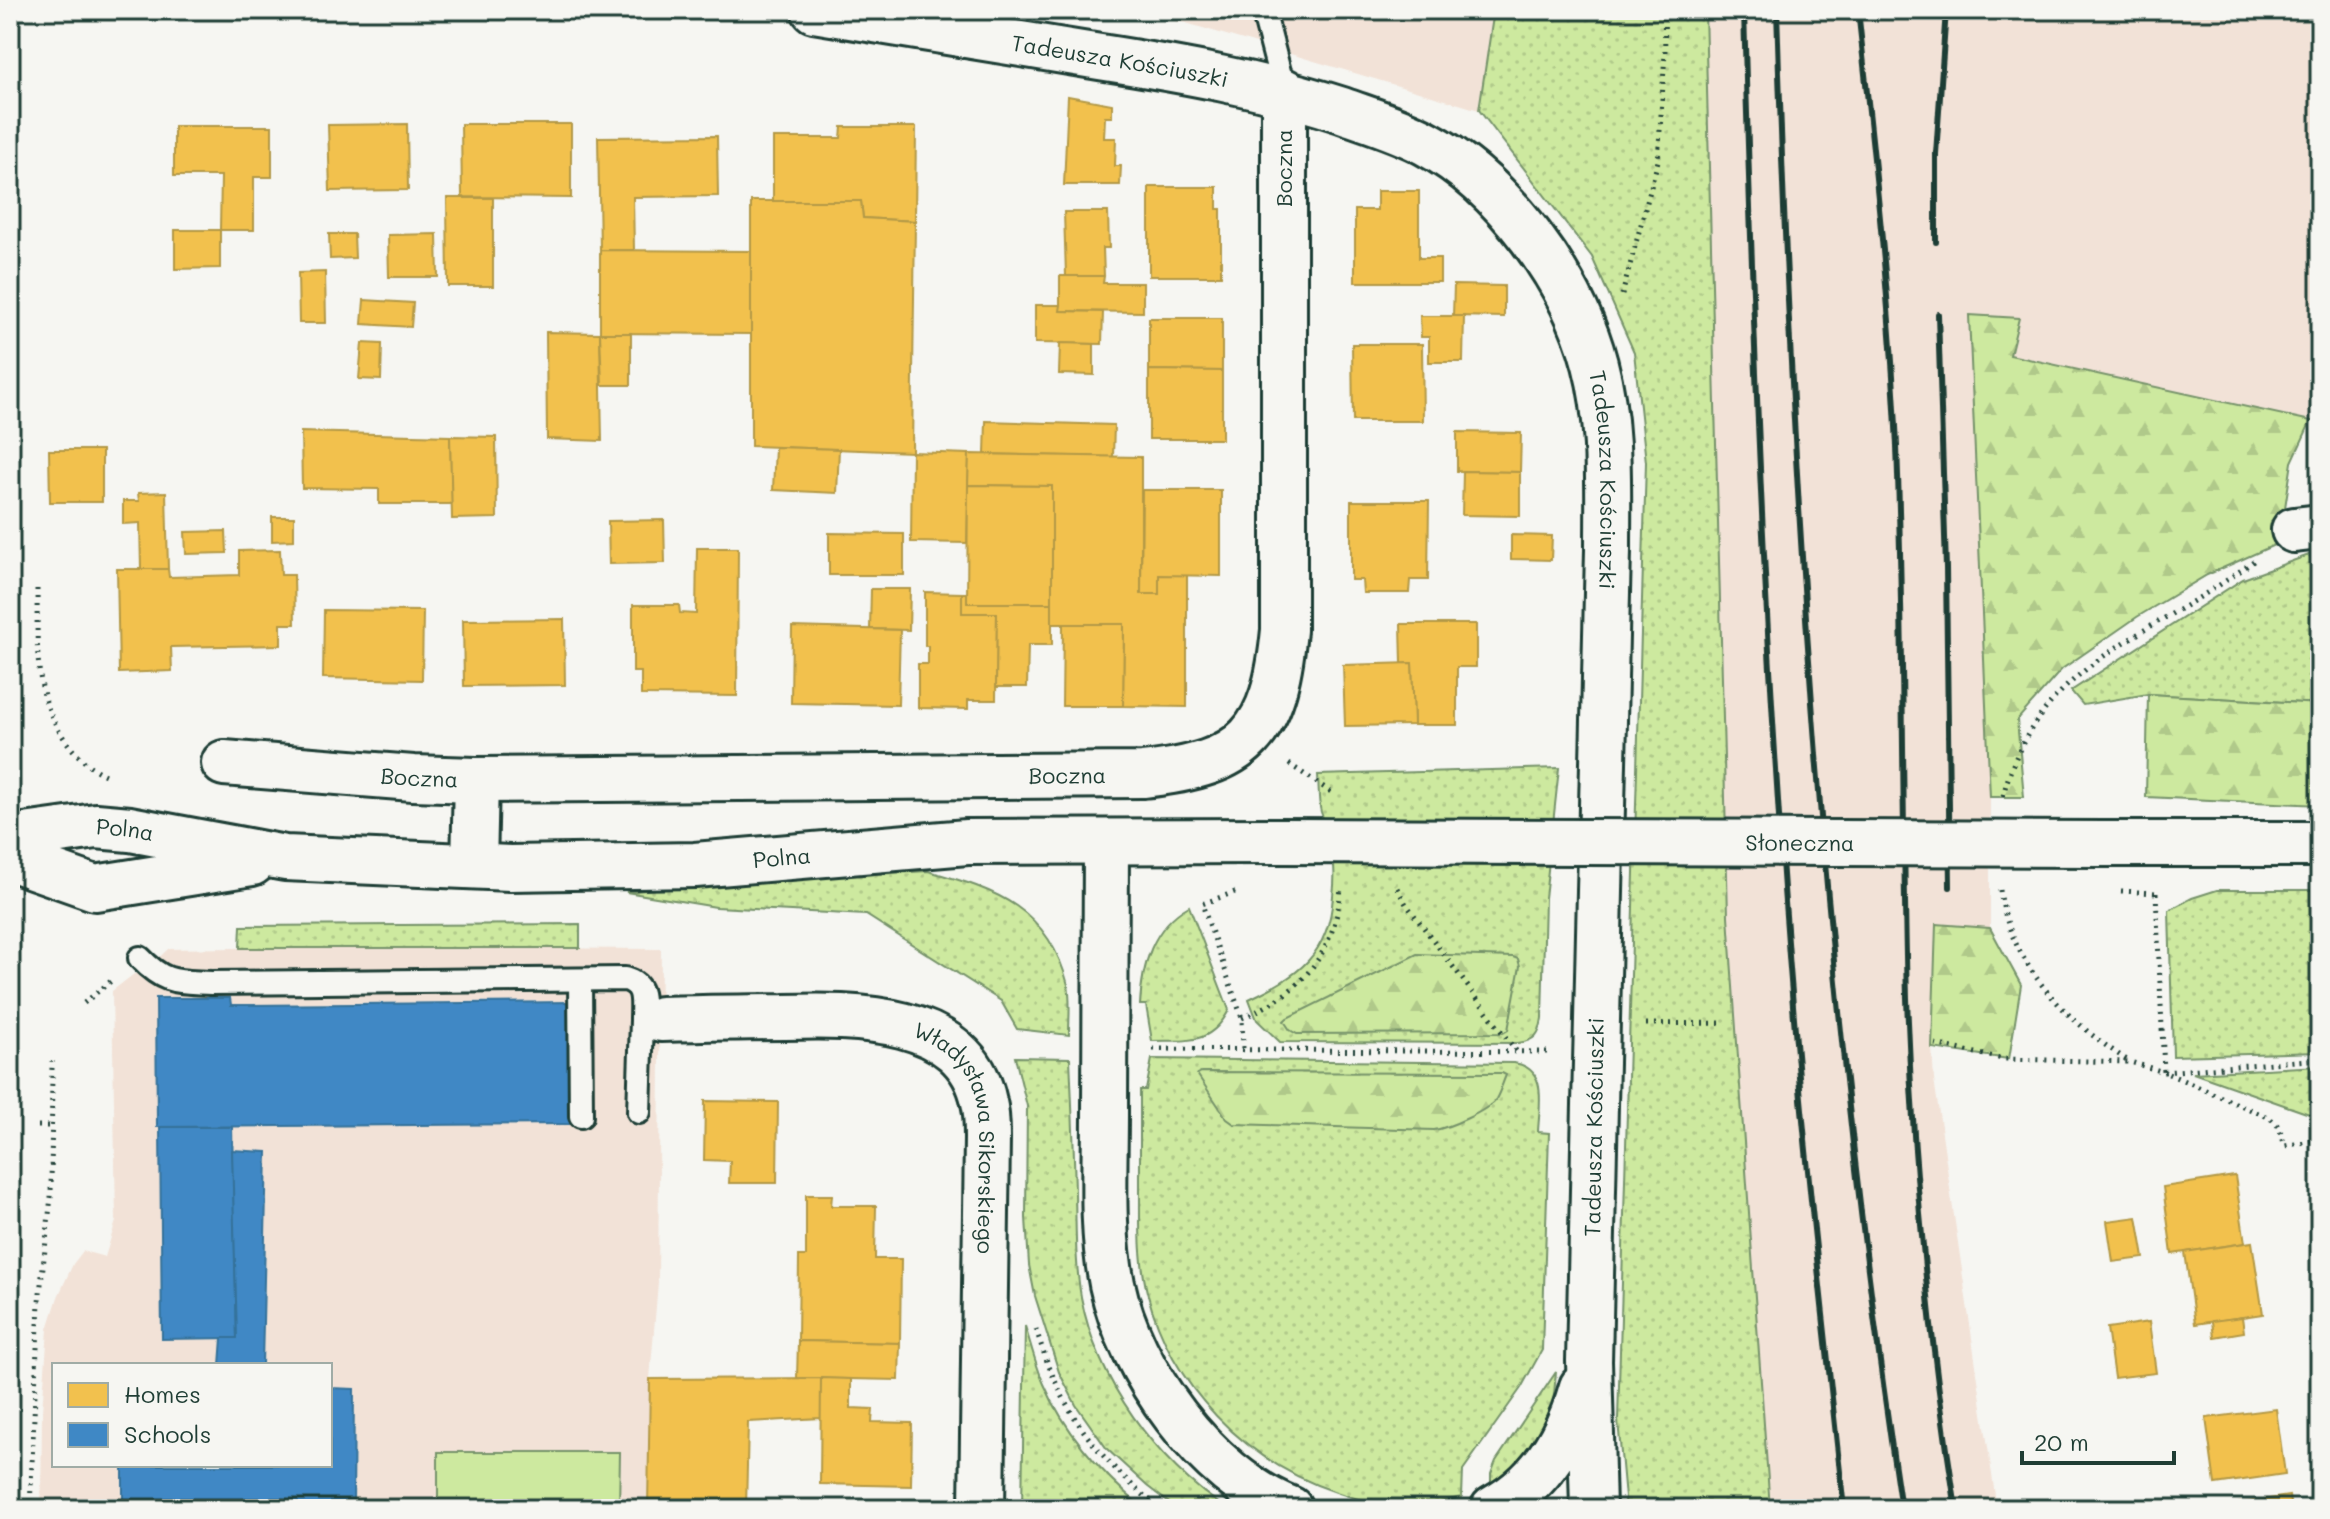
<svg xmlns="http://www.w3.org/2000/svg" width="2330" height="1519" viewBox="0 0 2330 1519" font-family="Mali,sans-serif">
<style>
.built{fill:#f2e2d7;fill-rule:evenodd}
.grass{fill:url(#grass-dots);stroke:#76936a;stroke-width:2}
.forest{fill:url(#forest-firs);stroke:#76936a;stroke-width:2}
.pitch{fill:#cde99f;stroke:#76936a;stroke-width:2}
.homes{fill:#f2c14e;stroke:#b39946;stroke-width:2}
.schools{fill:#3f88c5;stroke:#35729a;stroke-width:2}
.lines{fill:none;stroke-linecap:round;stroke-linejoin:round}
.lane-casing{stroke:#1f3d34;stroke-width:28}
.street-casing{stroke:#1f3d34;stroke-width:50}
.secondary-casing{stroke:#1f3d34;stroke-width:50}
.path{stroke:#1f3d34;stroke-width:5;stroke-dasharray:2 6;stroke-linecap:butt}
.lane{stroke:#f6f6f2;stroke-width:22}
.street{stroke:#f6f6f2;stroke-width:44}
.secondary{stroke:#f6f6f2;stroke-width:44}
.rail{stroke:#1f3d34;stroke-width:6}
.secondary-bridge-casing{stroke:#1f3d34;stroke-width:50;stroke-linecap:butt}
.path-bridge{stroke:#1f3d34;stroke-width:5;stroke-dasharray:2 6;stroke-linecap:butt}
.secondary-bridge{stroke:#f6f6f2;stroke-width:44}
.labels{text-anchor:middle;stroke-width:8;stroke-linejoin:round;paint-order:stroke}
.street-label{font-size:22px;fill:#1f3d34;stroke:#f6f6f2}
</style>
<defs>
<pattern id="grass-dots" width="8" height="8" patternUnits="userSpaceOnUse" patternTransform="scale(2)"><rect width="8" height="8" fill="#cde99f"/><path d="M2 2h.1M6 6h.1" fill="none" stroke="#b0c98a" stroke-width="1.8" stroke-linecap="round"/></pattern>
<pattern id="forest-firs" width="22" height="20" patternUnits="userSpaceOnUse" patternTransform="scale(2)"><rect width="22" height="20" fill="#cde99f"/><path d="M5 1l3.5 6h-7zM16 11l3.5 6h-7z" fill="#b0c98a"/></pattern>
</defs>
<rect width="100%" height="100%" fill="#f6f6f2"/>
<filter id="ink" filterUnits="userSpaceOnUse"><feTurbulence type="fractalNoise" baseFrequency=".0125" numOctaves="2"/><feDisplacementMap in="SourceGraphic" scale="16" xChannelSelector="R" yChannelSelector="G"/><feConvolveMatrix kernelMatrix="1 2 1 2 8 2 1 2 1" color-interpolation-filters="sRGB"/></filter>
<g filter="url(#ink)">
<g class="built">
<polygon points="1108,10 1494,10 1479,110 1186,23"/>
<polygon points="1705,10 2320,10 2320,397 2311,421 2009,355 2018,318 1969,316 1990,797 1990,928 1936,924 1932,1048 1934,1079 1997,1509 1770,1509 1728,916"/>
<path d="M308,947l353,2 -3,333 -8,97 -2,130h-607l1,-98 6,-82 10,-32 15,-33 10,-13 22,6 11,-36 -4,-230 22,-17 10,-2 24,-23zM54,1365h276v100h-276z"/>
</g>
<g class="grass">
<polygon points="1494,10 1705,10 1728,916 1770,1509 1626,1509 1618,1420 1646,462 1634,352 1592,257 1479,110"/>
<polygon points="2309,555 2320,570 2320,704 2148,694 2083,705 2071,691 2243,579"/>
<path d="M1559,768l-14,130 -3,120c-2,16 -7,23 -24,25l-238,-1 -23,-22 -8,-21c49,-23 80,-44 84,-103 2,-16 2,-33 -1,-49 -3,-12 -7,-24 -11,-35 -3,-11 -2,-26 -3,-37z"/>
<path d="M928,871c69,19 120,37 140,114 3,15 1,34 1,50l-52,-6 -16,-28 -135,-86 -150,-8 -90,-15 89,-9z"/>
<polygon points="2217,890 2320,890 2320,1052 2173,1056 2169,910 2192,898"/>
<path d="M1189,906l40,104c-19,36 -42,30 -77,31l-6,-36h-6c2,-40 12,-78 49,-99z"/>
<polygon points="580,924 580,948 240,948 241,926"/>
<path d="M1015,1057l55,1c2,45 4,90 5,135 1,35 0,69 6,104 16,84 75,165 146,212h-50l-30,-23 -40,-37 -31,-44 -17,-33 -24,-76 -6,-31 -3,-47 1,-112z"/>
<path d="M1152,1059l362,4c35,5 25,43 24,69l11,1 -7,217 -21,38 -58,82 -1,27c-18,4 -36,9 -54,10 -25,0 -49,-7 -72,-15 -91,-30 -165,-106 -189,-200 -8,-32 -7,-65 -7,-98 0,-34 0,-69 0,-104h6z"/>
<polygon points="2320,1066 2318,1117 2193,1073"/>
<path d="M1025,1326c6,19 11,40 19,58 22,51 59,91 100,125h-122z"/>
<path d="M1556,1372c-2,19 -2,46 -13,63 -11,20 -34,35 -52,49v-10l5,-13z"/>
</g>
<g class="forest">
<polygon points="1969,315 2019,318 2010,355 2311,421 2292,462 2284,514 2297,535 2207,575 2137,617 2062,669 2017,720 2024,797 1990,797"/>
<polygon points="2148,694 2320,704 2320,805 2146,797"/>
<polygon points="1936,924 1990,928 2021,985 2009,1059 1932,1048"/>
<polygon points="1417,954 1513,957 1518,959 1520,966 1508,1030 1503,1033 1297,1034 1290,1030 1284,1021 1287,1018"/>
<path d="M1201,1072l301,1 4,2c-3,7 -6,17 -10,24 -8,12 -48,29 -62,31l-200,-6 -7,-5 -30,-45z"/>
</g>
<polygon class="pitch" points="438,1452 620,1452 619,1509 438,1509"/>
<g class="homes">
<polygon points="1068,96 1112,104 1112,117 1105,117 1104,138 1116,138 1115,166 1121,166 1120,185 1064,185"/>
<polygon points="407,124 408,190 330,191 328,125"/>
<polygon points="461,124 571,124 571,198 462,197"/>
<polygon points="174,126 272,126 272,177 254,177 254,230 220,230 221,176 174,176"/>
<polygon points="842,127 916,127 915,221 863,218 861,201 773,201 773,138 841,138"/>
<polygon points="717,136 718,196 633,197 634,250 600,250 598,137"/>
<polygon points="1149,187 1217,187 1217,209 1221,209 1221,276 1149,276"/>
<polygon points="1377,191 1419,191 1419,258 1440,258 1440,282 1355,282 1355,210 1377,210"/>
<polygon points="447,198 493,198 493,286 448,286"/>
<polygon points="751,201 861,201 863,218 915,221 912,452 751,446"/>
<polygon points="1064,212 1108,212 1109,248 1103,248 1104,276 1066,276"/>
<polygon points="175,230 220,230 220,268 175,269"/>
<polygon points="329,234 354,234 355,258 330,259"/>
<polygon points="437,234 438,277 389,277 388,235"/>
<polygon points="600,250 751,251 751,334 600,333"/>
<polygon points="325,272 326,323 299,323 298,273"/>
<polygon points="1060,276 1104,276 1103,283 1143,283 1143,312 1060,311"/>
<polygon points="1454,285 1504,286 1504,317 1453,316"/>
<polygon points="364,300 413,303 411,327 362,324"/>
<polygon points="1035,305 1061,305 1060,311 1103,312 1102,344 1035,343"/>
<polygon points="1420,316 1464,316 1463,362 1429,362 1429,337 1421,337"/>
<polygon points="1149,318 1222,318 1222,371 1149,370"/>
<polygon points="546,332 600,333 602,441 547,439"/>
<polygon points="600,333 631,333 631,385 602,385"/>
<polygon points="362,343 382,344 381,380 359,379"/>
<polygon points="1060,343 1094,344 1094,375 1059,374"/>
<polygon points="1352,344 1422,344 1423,421 1353,421"/>
<polygon points="1149,370 1222,371 1222,439 1149,439"/>
<polygon points="986,421 1114,425 1113,457 985,454"/>
<polygon points="301,432 450,436 452,504 379,504 379,489 302,488"/>
<polygon points="1457,432 1521,433 1520,472 1457,471"/>
<polygon points="450,436 496,437 497,518 452,519"/>
<polygon points="775,447 839,449 837,493 773,490"/>
<polygon points="49,450 102,450 102,502 50,502"/>
<polygon points="912,452 969,454 967,543 911,542"/>
<polygon points="969,454 1141,457 1141,594 1159,594 1159,575 1187,575 1187,707 1123,706 1124,624 1052,624 1052,486 968,485"/>
<polygon points="1463,471 1520,472 1520,516 1462,515"/>
<polygon points="968,485 1052,486 1052,603 967,603"/>
<polygon points="1142,490 1221,490 1221,576 1159,575 1159,594 1141,594"/>
<polygon points="166,492 168,569 141,569 140,523 123,524 123,501 139,501 138,493"/>
<polygon points="1351,501 1429,501 1428,580 1410,580 1409,593 1363,593 1362,580 1351,580"/>
<polygon points="272,517 294,517 294,540 272,541"/>
<polygon points="664,520 665,563 609,564 608,521"/>
<polygon points="226,531 227,553 186,554 185,532"/>
<polygon points="829,533 904,534 904,575 829,575"/>
<polygon points="1511,535 1552,536 1551,560 1511,559"/>
<polygon points="697,548 738,548 737,696 641,695 641,672 633,672 633,605 679,605 680,613 696,614"/>
<polygon points="280,550 281,575 294,575 295,624 281,624 281,645 171,647 172,671 119,673 117,569 168,569 169,577 239,575 239,551"/>
<polygon points="871,589 910,589 909,630 870,629"/>
<polygon points="925,592 962,593 962,613 997,613 996,700 968,700 968,709 918,708 918,664 928,664 928,646 925,646"/>
<polygon points="962,593 967,593 967,603 1052,603 1052,645 1028,645 1027,687 996,687 997,613 962,613"/>
<polygon points="324,610 423,611 422,680 323,678"/>
<polygon points="564,619 565,685 464,686 463,620"/>
<polygon points="1063,624 1124,624 1123,706 1062,706"/>
<polygon points="1401,624 1476,624 1476,667 1457,667 1457,725 1414,725 1412,663 1402,664"/>
<polygon points="792,627 900,630 898,705 791,703"/>
<polygon points="1412,663 1414,725 1345,726 1343,665"/>
<polygon points="705,1101 778,1102 777,1183 729,1183 730,1161 704,1160"/>
<polygon points="2235,1176 2245,1243 2172,1254 2163,1187"/>
<polygon points="806,1195 832,1195 831,1206 876,1206 875,1259 901,1259 900,1343 798,1341 799,1256 806,1256"/>
<polygon points="2137,1217 2144,1258 2113,1262 2107,1221"/>
<polygon points="2252,1242 2263,1314 2195,1324 2185,1252"/>
<polygon points="2242,1317 2244,1332 2214,1337 2212,1321"/>
<polygon points="2149,1322 2156,1373 2114,1378 2107,1328"/>
<polygon points="798,1341 900,1343 899,1380 797,1378"/>
<polygon points="821,1378 821,1418 748,1422 746,1509 648,1508 650,1379"/>
<polygon points="821,1378 851,1379 851,1408 873,1409 872,1422 912,1423 911,1486 820,1484"/>
<polygon points="2276,1409 2285,1474 2215,1484 2206,1418"/>
<polygon points="2289,1496 2291,1509 2204,1509"/>
</g>
<g class="schools">
<polygon points="156,998 230,998 231,1005 570,1002 570,1124 157,1127"/>
<polygon points="160,1127 232,1127 237,1338 162,1339"/>
<polygon points="232,1150 267,1152 262,1365 220,1365 222,1338 237,1338"/>
<polygon points="330,1388 354,1389 353,1509 123,1509 123,1465 330,1465"/>
</g>
<g class="lines">
<g class="lane-casing">
<g id="lane">
<polyline points="1263,10 1284,91"/>
<path d="M140,958c25,26 36,23 71,25l414,-4c21,6 17,22 17,41l19,-1"/>
<polyline points="580,981 581,1116"/>
<polyline points="639,1112 642,1020"/>
</g>
</g>
<g class="street-casing">
<g id="street">
<path id="s1" d="M814,10c95,16 191,31 286,47 83,13 162,27 242,53 28,10 58,19 84,33 77,41 147,137 169,221 16,60 13,124 13,186l-19,811 4,148"/>
<polyline points="2294,530 2320,527"/>
<path id="s2" d="M224,763l189,15 63,2 667,-5c104,-11 131,-41 141,-145v-539"/>
<polyline points="474,866 476,780"/>
<path id="s3" d="M661,1019c41,-1 82,-2 123,-2 69,-2 182,-4 200,85 3,12 3,24 3,36l-5,371"/>
<path d="M1493,1509c48,-26 75,-72 89,-122"/>
</g>
</g>
<g class="secondary-casing">
<g id="secondary">
<path id="s4" d="M10,838l86,-12 34,3 155,29 225,10 185,-3 272,-23 313,-1"/>
<path d="M1106,842c0,91 0,182 -1,273 0,55 -4,114 7,169 18,86 93,192 178,225"/>
<polyline points="2106,844 2320,844"/>
<polyline points="10,858 95,888 252,863"/>
</g>
</g>
<g class="path">
<polyline points="1622,295 1658,161 1665,53 1664,10"/>
<path d="M37,589c1,60 -6,111 36,161 10,11 21,21 35,26"/>
<polyline points="1289,764 1331,792"/>
<path d="M2003,796c34,-137 156,-161 253,-237"/>
<polyline points="1397,888 1406,904 1517,1052"/>
<path d="M2000,890c10,76 69,133 130,172"/>
<polyline points="1235,892 1202,904 1242,1018 1243,1050"/>
<polyline points="2156,893 2164,1072 2270,1118 2279,1127 2285,1146 2320,1139"/>
<polyline points="84,1003 111,981"/>
<path d="M1242,1018c60,-25 94,-66 99,-131"/>
<polyline points="1646,1024 1726,1023"/>
<polyline points="1935,1044 2003,1059 2130,1062 2164,1072 2320,1059"/>
<polyline points="1153,1049 1547,1052"/>
<polyline points="38,1126 51,1126"/>
<path d="M1036,1329c25,82 58,126 124,180"/>
<polyline points="30,1509 39,1302 51,1197 52,1061"/>
</g>
<use href="#lane" class="lane"/>
<use href="#street" class="street"/>
<use href="#secondary" class="secondary"/>
<g class="rail">
<path d="M1744,10c10,360 24,720 56,1078 13,141 29,281 44,421"/>
<path d="M1777,10c15,502 49,1002 124,1499"/>
<path d="M1858,10c16,145 32,290 39,436 7,184 5,368 10,552 6,171 22,342 49,511"/>
<polyline points="1936,242 1936,154 1946,10"/>
<polyline points="1938,314 1946,568 1950,887"/>
</g>
<g class="secondary-bridge-casing">
<g id="secondary-bridge">
<path id="s5" d="M1280,841l826,3"/>
</g>
</g>
<polyline class="path-bridge" points="2121,891 2156,893"/>
<use href="#secondary-bridge" class="secondary-bridge"/>
</g>
</g>
<g class="labels">
<g class="street-label">
<text dy="8" stroke="none"><textPath href="#s1" startOffset="310">Tadeusza Kościuszki</textPath></text>
<text transform="translate(1284 168) rotate(-90)" y="8">Boczna</text>
<text dy="8" stroke="none"><textPath href="#s1" startOffset="1030">Tadeusza Kościuszki</textPath></text>
<text dy="8" stroke="none"><textPath href="#s2" startOffset="844">Boczna</textPath></text>
<text dy="8" stroke="none"><textPath href="#s2" startOffset="196">Boczna</textPath></text>
<text dy="8" stroke="none"><textPath href="#s4" startOffset="116">Polna</textPath></text>
<text dy="8" stroke="none"><textPath href="#s5" startOffset="520">Słoneczna</textPath></text>
<text dy="8" stroke="none"><textPath href="#s4" startOffset="776">Polna</textPath></text>
<text transform="translate(1594 1127) rotate(-89)" y="8">Tadeusza Kościuszki</text>
<text dy="8" stroke="none"><textPath href="#s3" startOffset="384">Władysława Sikorskiego</textPath></text>
</g>
</g>
<rect width="2330" height="1519" fill="none" stroke="#f6f6f2" stroke-width="40"/>
<rect x="20" y="20" width="2290" height="1479" fill="none" stroke="#1f3d34" stroke-width="3" filter="url(#ink)"/>
<rect x="52" y="1363" width="280" height="104" fill="#f6f6f2" stroke="#a0aca6" stroke-width="2"/>
<rect x="68" y="1383" width="40" height="24" fill="#f2c14e" stroke="#a0aca6" stroke-width="2"/>
<text x="124" y="1403" font-size="24" fill="#1f3d34">Homes</text>
<rect x="68" y="1423" width="40" height="24" fill="#3f88c5" stroke="#a0aca6" stroke-width="2"/>
<text x="124" y="1443" font-size="24" fill="#1f3d34">Schools</text>
<path d="M2022 1451v12h152v-12" fill="none" stroke="#1f3d34" stroke-width="4"/>
<text x="2034" y="1451" font-size="24" fill="#1f3d34" stroke="#f6f6f2" stroke-width="6" paint-order="stroke">20 m</text>
</svg>
